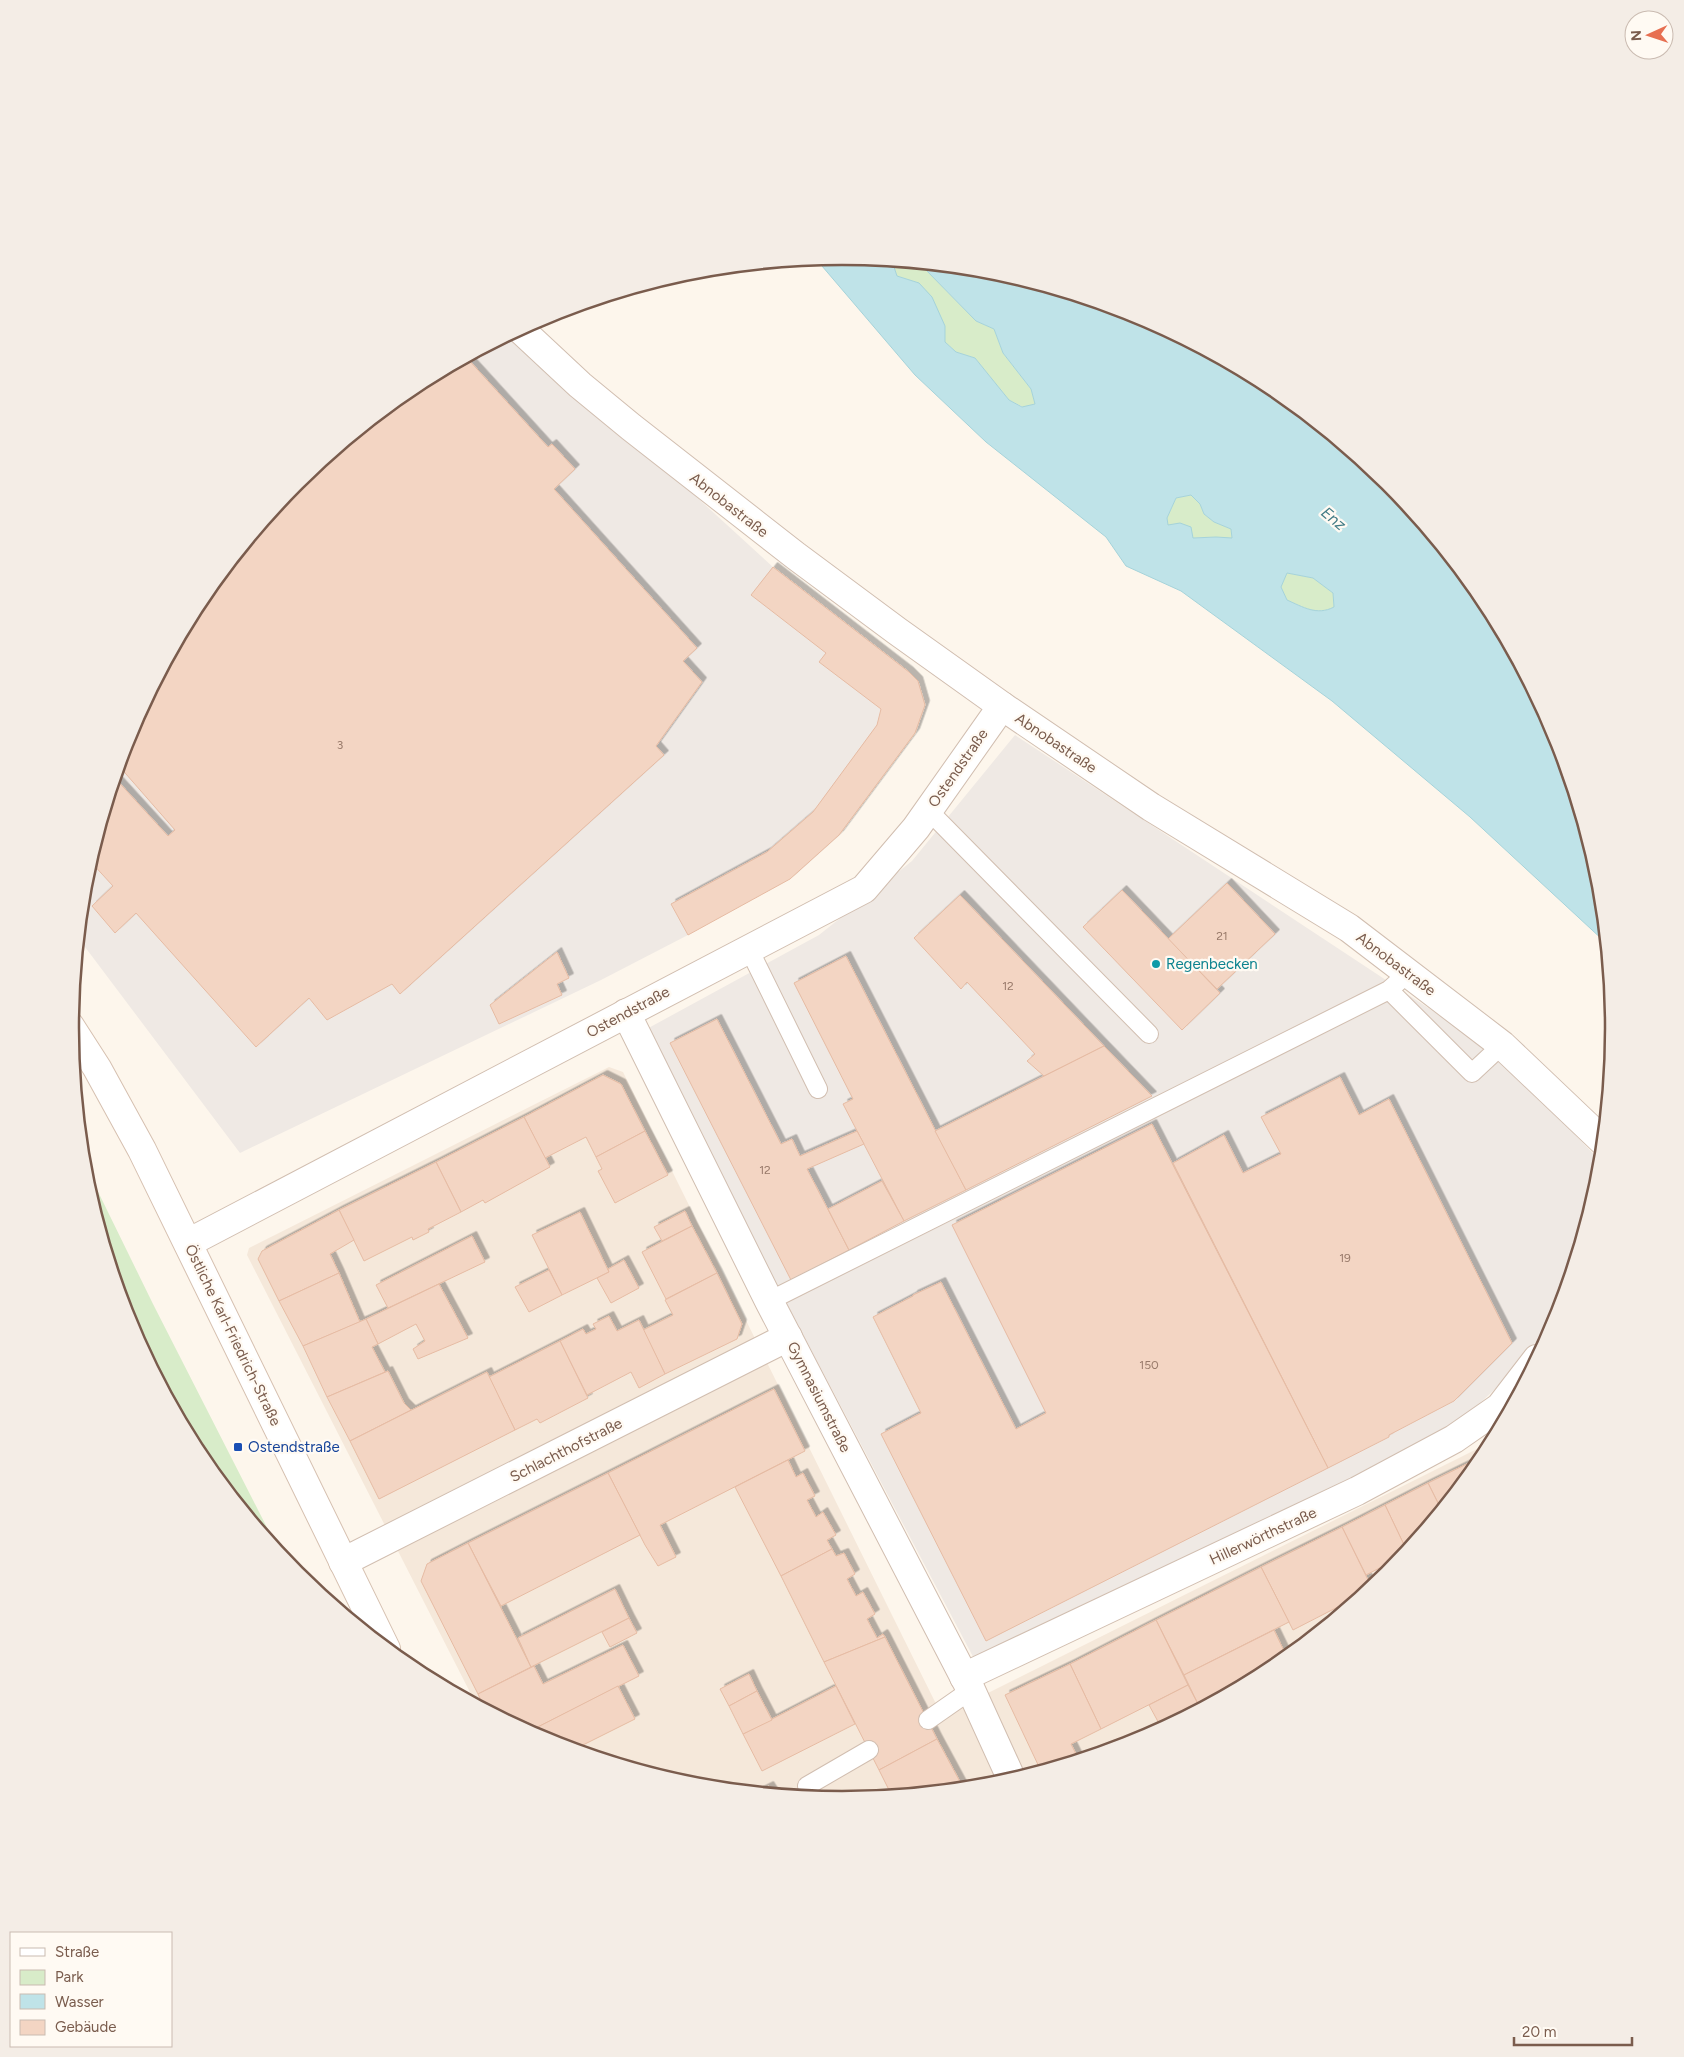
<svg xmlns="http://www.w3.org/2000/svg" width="1684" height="2057" viewBox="0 0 1684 2057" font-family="Figtree,sans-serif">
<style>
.residential{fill:#f5e8da}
.industrial{fill:#efe9e4}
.green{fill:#d8ecc9}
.water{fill:#bfe3e8;stroke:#a5d3da;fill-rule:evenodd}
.building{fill:#f3d5c3;stroke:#e6bba3;filter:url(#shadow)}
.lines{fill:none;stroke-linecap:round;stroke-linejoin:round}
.lane-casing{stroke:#d1beb0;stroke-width:20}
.street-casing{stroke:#d1beb0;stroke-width:30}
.secondary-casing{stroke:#d6c0b0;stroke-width:30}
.lane{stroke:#fff;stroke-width:18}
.street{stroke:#fff;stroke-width:28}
.secondary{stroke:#fff;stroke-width:28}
.culture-dot{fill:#0f9aa8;stroke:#fffaf3;stroke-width:2}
.transit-dot{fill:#1a4fb4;stroke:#fffaf3;stroke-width:2}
.labels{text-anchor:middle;stroke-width:4.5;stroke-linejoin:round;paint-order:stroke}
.number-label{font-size:12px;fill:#987a6a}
.street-label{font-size:15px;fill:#7a5c4d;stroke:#fffaf3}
.culture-label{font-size:15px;fill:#0d838f;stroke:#fffaf3;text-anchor:start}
.transit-label{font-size:15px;fill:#164399;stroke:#fffaf3;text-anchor:start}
.water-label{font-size:16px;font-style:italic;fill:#437c86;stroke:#fffaf3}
.rim{fill:none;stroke:#7a5c4d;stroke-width:2.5}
</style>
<defs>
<filter id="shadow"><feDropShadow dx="4.5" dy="-4.5" stdDeviation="0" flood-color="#0004"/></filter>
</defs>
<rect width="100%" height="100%" fill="#fdf6ec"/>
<polygon class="residential" points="609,1067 623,1072 942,1716 1493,1441 1484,1458 1388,1575 1271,1671 1137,1742 992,1786 842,1800 691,1786 546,1742 476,1704 247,1255 249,1248"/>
<g class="industrial">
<polygon points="516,332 773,567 909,672 918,681 925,705 915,733 839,835 790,879 688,935 601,980 240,1153 79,939 85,878 129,733 200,599 413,386"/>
<polygon points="1015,735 1501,1056 1601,1162 1599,1179 1559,1312 1509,1376 1450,1431 979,1668 643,1031 819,935 912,861"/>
</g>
<g class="green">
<polygon points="892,261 924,265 926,270 976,321 994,329 1003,353 1031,389 1035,404 1023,407 1009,400 975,358 956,352 945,342 945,326 918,283 897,276"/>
<polygon points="1191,495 1200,504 1204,514 1214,522 1231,529 1232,539 1216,537 1192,538 1168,526 1167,518 1176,498"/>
<path d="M1287,573l26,5 20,15 1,14c-17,9 -31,0 -47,-7l-6,-13z"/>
<polygon points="83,1161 153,1304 282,1557 200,1457 129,1324 85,1179"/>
</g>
<path class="water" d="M842,257l50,4 5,15 22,7 13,14 13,29v16l11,10 19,6 34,42 13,7 13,-3 -4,-15 -28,-36 -9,-24 -18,-8 -50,-51 -2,-5 69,6 145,44 133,72 117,96 96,117 71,133 44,145 6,64 -135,-125 -138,-116 -151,-110 -55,-25 -20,-29 -120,-95 -71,-67 -99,-116zM1191,495l9,9 4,10 10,8 17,7 1,9 -16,-1 -23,1 -2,-11 -11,-4 -12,2 -1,-7 9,-20zM1287,573l26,5 20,15 1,14c-17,9 -31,0 -47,-7l-6,-13z"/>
<g class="building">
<polygon points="467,358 548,447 552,444 575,469 554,489 697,648 683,661 702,682 656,746 664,755 400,994 392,984 327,1020 309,998 256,1047 136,913 115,933 92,906 113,886 90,861 115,778 168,836 175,830 119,766 129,733 200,599 296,482 413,386"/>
<polygon points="773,567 909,672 918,681 925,705 915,733 839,835 790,879 688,935 671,904 767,852 813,812 877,725 881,709 819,662 826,653 751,595"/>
<polygon points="1227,883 1275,934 1217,989 1168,939"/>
<polygon points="1122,890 1220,993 1182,1030 1083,927"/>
<polygon points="960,895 1104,1046 1044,1076 1027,1061 1035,1054 967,982 961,989 914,938"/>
<polygon points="557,952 569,978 557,984 562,995 499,1024 490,1005"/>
<polygon points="846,956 966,1190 904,1221 843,1104 853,1099 794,983"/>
<polygon points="717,1019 781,1144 792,1139 800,1156 857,1131 864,1144 807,1169 849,1250 791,1280 670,1043"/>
<polygon points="1104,1046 1152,1096 966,1190 935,1131"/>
<polygon points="603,1075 621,1084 645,1131 596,1157 586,1137 545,1158 524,1117"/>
<polygon points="1340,1077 1359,1115 1389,1099 1512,1343 1454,1401 1389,1435 1389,1437 1328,1468 1173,1163 1224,1135 1243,1173 1281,1154 1261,1117"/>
<polygon points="524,1117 550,1167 485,1203 483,1200 461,1212 436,1162"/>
<polygon points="1152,1124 1328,1468 986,1641 881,1434 921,1413 873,1317 913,1296 913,1295 941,1282 1016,1429 1046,1413 952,1225"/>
<polygon points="645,1131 668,1175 615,1203 598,1171 602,1169 596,1157"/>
<polygon points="436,1162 461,1212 428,1229 429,1232 413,1240 412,1237 364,1261 339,1210"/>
<polygon points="882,1181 904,1221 849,1250 828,1209"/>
<polygon points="339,1210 354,1240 330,1254 339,1273 279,1301 258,1259 262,1251"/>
<polygon points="685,1211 692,1226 662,1241 654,1227"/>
<polygon points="580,1212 609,1272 562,1295 532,1235"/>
<polygon points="692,1226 717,1273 666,1299 642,1252"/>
<polygon points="472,1236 485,1262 388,1308 376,1285"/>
<polygon points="624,1260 639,1288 611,1303 597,1278 609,1272 608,1269"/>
<polygon points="549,1270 562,1295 529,1312 515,1287"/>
<polygon points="339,1273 360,1322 303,1346 279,1301"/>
<polygon points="717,1273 742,1324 737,1339 665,1374 643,1330 673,1315 665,1300"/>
<polygon points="439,1284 468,1338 418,1359 413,1349 425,1341 416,1324 378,1344 366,1319"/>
<polygon points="609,1316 617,1331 639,1320 665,1374 639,1388 631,1372 587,1395 560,1341 583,1329 586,1334 596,1329 593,1324"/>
<polygon points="366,1319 378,1344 372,1347 385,1372 327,1397 303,1346"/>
<polygon points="560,1341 588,1398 540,1423 537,1419 515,1430 489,1377"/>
<polygon points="388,1371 404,1403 411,1410 350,1441 327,1397"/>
<polygon points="487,1372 515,1430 379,1499 350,1441"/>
<polygon points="774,1389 805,1451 660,1525 676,1557 658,1566 645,1545 608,1473"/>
<polygon points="1485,1455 1484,1458 1441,1509 1428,1483"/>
<polygon points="788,1460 796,1477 803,1473 815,1496 807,1500 816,1517 823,1512 836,1535 827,1540 832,1549 781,1576 735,1487"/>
<polygon points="608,1473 640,1535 501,1606 468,1543"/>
<polygon points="1428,1483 1441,1509 1407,1551 1385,1505"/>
<polygon points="1385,1505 1407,1551 1403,1556 1366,1575 1342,1527"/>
<polygon points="1342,1527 1372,1588 1365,1593 1293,1630 1261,1567"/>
<polygon points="468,1543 531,1667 478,1694 421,1581 427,1564"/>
<polygon points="832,1549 836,1556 844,1553 855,1574 847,1579 856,1596 863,1592 875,1614 867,1619 877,1638 883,1634 885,1637 824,1662 781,1576"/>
<polygon points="1261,1567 1289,1622 1184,1675 1156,1620"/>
<polygon points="615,1589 629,1618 531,1667 518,1638"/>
<polygon points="629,1618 637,1633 610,1647 602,1632"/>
<polygon points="1156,1620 1188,1685 1101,1729 1070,1664"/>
<polygon points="1274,1630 1287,1657 1271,1671 1200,1708 1184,1675"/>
<polygon points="885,1637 937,1739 879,1770 824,1662"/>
<polygon points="623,1645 639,1676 528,1732 485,1709 478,1694 534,1666 543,1684"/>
<polygon points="1070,1664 1101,1729 1071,1744 1079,1760 1041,1771 1005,1695"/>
<polygon points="749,1674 757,1691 729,1706 720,1689"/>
<polygon points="1188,1685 1200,1708 1162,1729 1149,1705"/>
<polygon points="618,1686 635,1719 573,1750 546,1742 528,1732"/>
<polygon points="836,1686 855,1724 762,1771 743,1734"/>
<polygon points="757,1691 772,1720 743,1734 729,1706"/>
<polygon points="937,1739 964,1789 892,1796 879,1770"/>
<polygon points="769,1786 774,1794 757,1792"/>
</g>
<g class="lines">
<g class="lane-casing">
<g id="lane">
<polyline points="928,810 1149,1034"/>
<polyline points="749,949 818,1089"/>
<polyline points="1389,990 1472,1073 1502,1045"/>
<polyline points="769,1301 1389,990 1408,973"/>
<polyline points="928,1720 971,1690"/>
<polyline points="807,1786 869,1750"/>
</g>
</g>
<g class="street-casing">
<g id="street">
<polyline points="520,329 580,385 631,427 796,556 897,631 1002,706 1151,807 1349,928 1502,1045 1603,1141"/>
<polyline points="626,1013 769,1301 971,1690 1012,1780"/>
<polyline points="188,1243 864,889 916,828 1002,706"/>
<polyline points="343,1562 788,1337"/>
<polyline points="964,1677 1357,1491 1454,1439 1500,1407 1537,1359"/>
</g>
</g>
<g class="secondary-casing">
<polyline id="secondary" points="70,1026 97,1068 142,1150 386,1649"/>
</g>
<use href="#lane" class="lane"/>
<use href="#street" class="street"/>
<use href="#secondary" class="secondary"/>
</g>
<circle class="culture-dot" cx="1156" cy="964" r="5"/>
<rect class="transit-dot" x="233" y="1442" width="10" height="10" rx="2.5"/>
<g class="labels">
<g class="number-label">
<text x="340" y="749">3</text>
<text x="1222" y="940">21</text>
<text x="1008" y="990">12</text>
<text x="765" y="1174">12</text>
<text x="1345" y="1262">19</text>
<text x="1149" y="1369">150</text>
</g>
<g class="street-label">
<text transform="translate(729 505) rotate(38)" y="5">Abnobastraße</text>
<text transform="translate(1056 743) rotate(34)" y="5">Abnobastraße</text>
<text transform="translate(958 768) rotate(-55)" y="5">Ostendstraße</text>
<text transform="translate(1396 964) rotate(37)" y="5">Abnobastraße</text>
<text transform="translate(628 1012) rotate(-28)" y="5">Ostendstraße</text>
<text transform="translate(233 1335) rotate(64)" y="5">Östliche Karl-Friedrich-Straße</text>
<text transform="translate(819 1397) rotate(63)" y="5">Gymnasiumstraße</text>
<text transform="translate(566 1450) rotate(-27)" y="5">Schlachthofstraße</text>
<text transform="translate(1263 1536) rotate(-25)" y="5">Hillerwörthstraße</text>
</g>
<g class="culture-label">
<text x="1166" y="969">Regenbecken</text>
</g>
<g class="transit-label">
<text x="248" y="1452">Ostendstraße</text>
</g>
<g class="water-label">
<text transform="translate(1334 518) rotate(40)" y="6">Enz</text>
</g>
</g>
<path d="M0 0H1684V2057H0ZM79 1028a763 763 0 1 1 1526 0a763 763 0 1 1-1526 0Z" fill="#f4ede6" fill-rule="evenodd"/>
<path class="rim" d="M79 1028a763 763 0 1 1 1526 0a763 763 0 1 1-1526 0Z"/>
<rect x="10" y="1932" width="162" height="115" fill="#fffaf3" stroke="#cabbb1"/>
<rect x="20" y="1948" width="25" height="8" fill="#ffffff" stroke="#cabbb1"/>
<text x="55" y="1957" font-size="15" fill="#7a5c4d">Straße</text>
<rect x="20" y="1970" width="25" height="15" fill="#d8ecc9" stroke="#cabbb1"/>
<text x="55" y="1982" font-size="15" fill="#7a5c4d">Park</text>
<rect x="20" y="1994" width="25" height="15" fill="#bfe3e8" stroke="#cabbb1"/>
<text x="55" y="2007" font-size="15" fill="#7a5c4d">Wasser</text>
<rect x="20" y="2020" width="25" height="15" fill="#f3d5c3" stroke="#cabbb1"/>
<text x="55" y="2032" font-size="15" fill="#7a5c4d">Gebäude</text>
<g transform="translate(1649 35) rotate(267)"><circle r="24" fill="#fffaf3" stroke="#cabbb1"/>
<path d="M0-4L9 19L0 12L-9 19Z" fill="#e76f51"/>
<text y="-8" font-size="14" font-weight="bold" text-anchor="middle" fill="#7a5c4d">N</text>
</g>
<path d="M1514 2037v8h118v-8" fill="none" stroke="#7a5c4d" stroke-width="2.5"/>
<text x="1522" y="2037" font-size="15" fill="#7a5c4d" stroke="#fffaf3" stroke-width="4" paint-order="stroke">20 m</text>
</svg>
